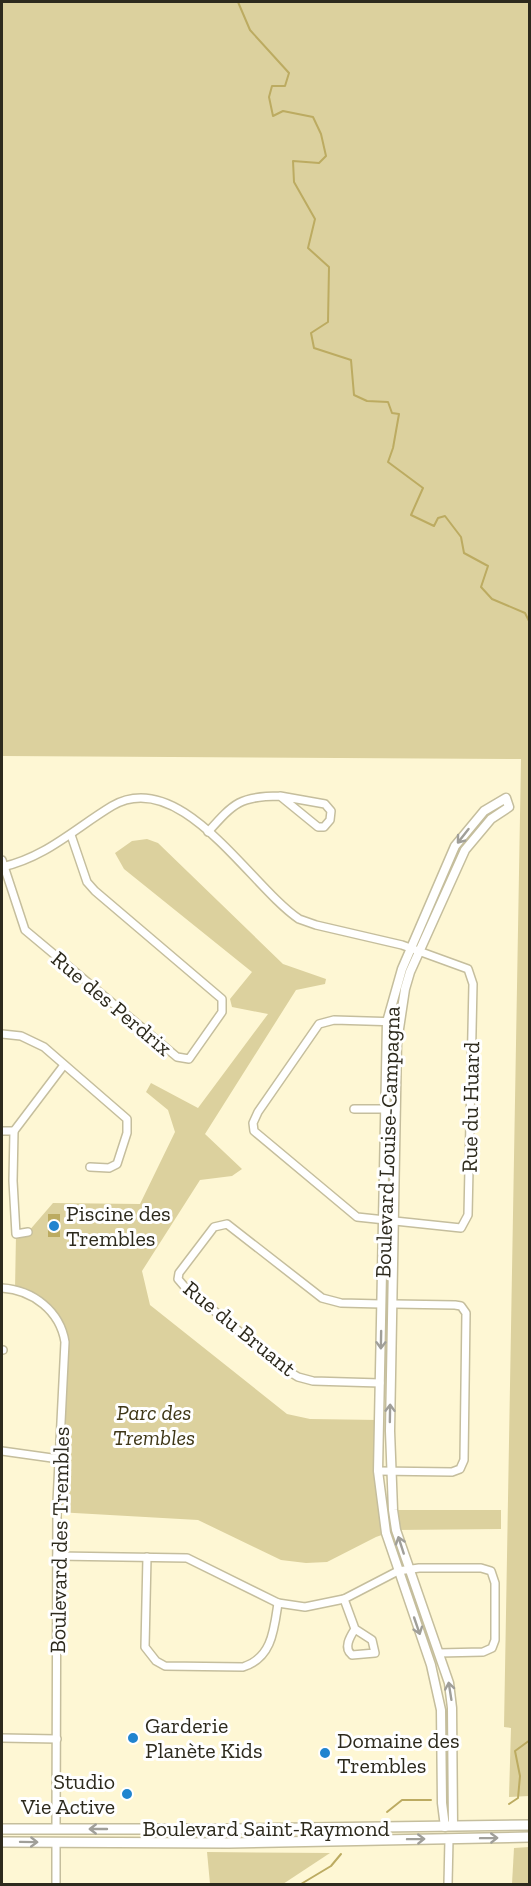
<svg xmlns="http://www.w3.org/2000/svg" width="531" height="1886" viewBox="0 0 531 1886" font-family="'Zilla Slab',serif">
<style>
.green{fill:#dcd19e}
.water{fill:#bcab61}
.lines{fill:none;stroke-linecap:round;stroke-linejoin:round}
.stream{stroke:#bcab61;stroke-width:2}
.minor-casing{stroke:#c5be9d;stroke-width:10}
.tertiary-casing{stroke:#c5be9d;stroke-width:11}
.secondary-casing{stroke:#c5be9d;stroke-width:12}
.minor{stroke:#fff;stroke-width:7}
.tertiary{stroke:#fff;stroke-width:8}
.secondary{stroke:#fff;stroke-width:9}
.oneway{stroke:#a09f99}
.poi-dot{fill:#2084cf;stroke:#fff;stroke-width:2}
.labels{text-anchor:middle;stroke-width:6;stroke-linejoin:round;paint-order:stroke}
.street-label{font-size:22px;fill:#2d2a1d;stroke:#fff}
.poi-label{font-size:22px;fill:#2d2a1d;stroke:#fff;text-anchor:start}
.park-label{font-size:22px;font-style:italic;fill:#3f3717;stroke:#fff}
</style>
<rect width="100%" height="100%" fill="#fef7d4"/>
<g class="green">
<polygon points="2,2 529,2 529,1796 509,1797 511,1728 504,1727 521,759 2,756"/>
<polygon points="147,839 158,843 283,964 326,979 325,984 296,990 205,1134 242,1169 232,1176 200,1180 142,1271 150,1305 287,1414 310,1419 379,1420 383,1510 501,1510 501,1529 396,1530 376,1537 327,1562 306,1563 281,1560 198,1520 57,1512 63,1335 45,1305 15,1290 16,1234 28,1232 53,1203 140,1204 175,1132 168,1110 146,1092 151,1083 198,1108 268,1014 232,1007 230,999 252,972 124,869 115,853 132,841"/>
<polygon points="529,1847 529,1884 512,1884 514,1848"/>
<polygon points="207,1852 330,1853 283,1884 210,1884"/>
</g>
<rect class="water" x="48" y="1214" width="12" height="23"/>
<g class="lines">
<g class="stream">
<polyline points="238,2 250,30 289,73 285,86 272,86 269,97 273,116 283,111 313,117 321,134 326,156 319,163 293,161 294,182 315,219 308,248 329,267 328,322 311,333 314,348 351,360 354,395 367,401 388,402 392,413 399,414 393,448 388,462 423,488 411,515 434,526 438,518 445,516 461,537 464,553 488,566 481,587 492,599 525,613 530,623"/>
<polyline points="509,1804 518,1798 520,1776 515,1751 530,1740"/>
<polyline points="387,1812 402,1800 431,1800"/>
<polyline points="301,1884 331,1866 341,1854"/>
</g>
<g class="minor-casing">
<g id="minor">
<path d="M208,832c26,-29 32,-36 72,-36l38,31h6l6,-7 1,-9 -6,-7 -45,-8"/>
<polyline points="2,860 25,930 177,1057 189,1059 222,1012 222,999 95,891 87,882 71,835"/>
<path d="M2,867c44,-10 72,-38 110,-61 69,-40 138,80 187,113l17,6 86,20 66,24 5,15 -5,231 -7,13 -104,-11 -103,-86 -1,-8 5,-11 61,-88 15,-4 65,2"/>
<polyline points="2,1034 21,1036 44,1047 127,1119 127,1133 117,1164 109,1168 90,1167"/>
<polyline points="354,1109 396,1109"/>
<polyline points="2,1131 14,1131"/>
<polyline points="28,1232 16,1234 13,1181 14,1131 64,1065"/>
<path d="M2,1288c31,2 58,23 63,54l-8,160 -1,327"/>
<polyline points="2,1350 3,1350"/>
<polyline points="380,1383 313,1381 298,1377 285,1369 184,1286 178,1279 179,1273 214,1227 227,1224 322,1298 341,1303 381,1304"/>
<polyline points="2,1451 59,1459"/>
<polyline points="378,1471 452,1472 460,1469 464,1460 466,1313 461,1306 455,1305 394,1304"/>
<polyline points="57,1556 187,1558 278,1603 305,1607 344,1599 398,1571 419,1568 481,1568 491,1571 495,1583 495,1640 492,1648 483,1652 439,1653"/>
<path d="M147,1557l-2,90 11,14 9,5 78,1c29,-9 31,-37 35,-64"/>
<path d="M344,1599l11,30c-5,8 -12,19 -3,26l23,-2 -3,-13 -17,-11"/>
<polyline points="2,1738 57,1739"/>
<polyline points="56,1843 56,1884"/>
<polyline points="448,1884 449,1839"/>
</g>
</g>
<g class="tertiary-casing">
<polyline id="tertiary" points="445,1827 442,1803 441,1710 431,1665 386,1533 378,1471 387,1022 402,969 455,846 484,811 506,798 509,807 491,819 465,850 410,972 405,989 397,1042 390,1431 393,1510 396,1530 449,1683 452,1708 453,1826"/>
</g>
<g class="secondary-casing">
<g id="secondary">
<polyline points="2,1829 229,1829 530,1825"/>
<polyline points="2,1842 229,1843 530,1837"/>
</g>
</g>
<use href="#minor" class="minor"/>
<use href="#tertiary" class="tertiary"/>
<use href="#secondary" class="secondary"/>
</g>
<defs><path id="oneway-shaft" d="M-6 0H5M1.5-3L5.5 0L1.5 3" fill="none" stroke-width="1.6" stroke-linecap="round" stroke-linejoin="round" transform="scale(1.5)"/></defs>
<g class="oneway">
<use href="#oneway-shaft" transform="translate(463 836) rotate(128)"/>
<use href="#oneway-shaft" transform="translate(381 1340) rotate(91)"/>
<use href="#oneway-shaft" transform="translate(390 1413) rotate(-89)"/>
<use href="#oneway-shaft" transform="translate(401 1545) rotate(-108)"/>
<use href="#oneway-shaft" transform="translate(417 1626) rotate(71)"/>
<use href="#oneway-shaft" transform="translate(450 1691) rotate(-99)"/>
<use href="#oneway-shaft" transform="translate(98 1829) rotate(180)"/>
<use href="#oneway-shaft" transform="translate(489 1838) rotate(-1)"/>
<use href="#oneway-shaft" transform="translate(416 1839) rotate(-1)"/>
<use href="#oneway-shaft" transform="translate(29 1842) rotate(1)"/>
</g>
<g class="poi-dot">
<circle cx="54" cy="1226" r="6"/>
<circle cx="133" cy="1738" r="6"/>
<circle cx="325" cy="1753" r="6"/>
<circle cx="127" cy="1794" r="6"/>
</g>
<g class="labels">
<g class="street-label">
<text transform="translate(112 1003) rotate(40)" y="8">Rue des Perdrix</text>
<text transform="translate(470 1107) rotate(-89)" y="8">Rue du Huard</text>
<text transform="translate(387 1142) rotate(-88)" y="8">Boulevard Louise-Campagna</text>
<text transform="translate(240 1328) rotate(39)" y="8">Rue du Bruant</text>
<text transform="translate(59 1540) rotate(-89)" y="8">Boulevard des Trembles</text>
<text x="266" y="1836">Boulevard Saint-Raymond</text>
</g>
<g class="poi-label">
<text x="66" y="1221">Piscine des<tspan x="66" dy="25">Trembles</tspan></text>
<text x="145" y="1733">Garderie<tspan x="145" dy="25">Planète Kids</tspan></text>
<text x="337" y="1748">Domaine des<tspan x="337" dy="25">Trembles</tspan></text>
<text x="115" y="1789" text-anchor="end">Studio<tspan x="115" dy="25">Vie Active</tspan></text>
</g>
<g class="park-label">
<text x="154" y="1420">Parc des<tspan x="154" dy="25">Trembles</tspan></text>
</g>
</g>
<rect width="531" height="1886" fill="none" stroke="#2d2a1d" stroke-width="6"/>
</svg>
